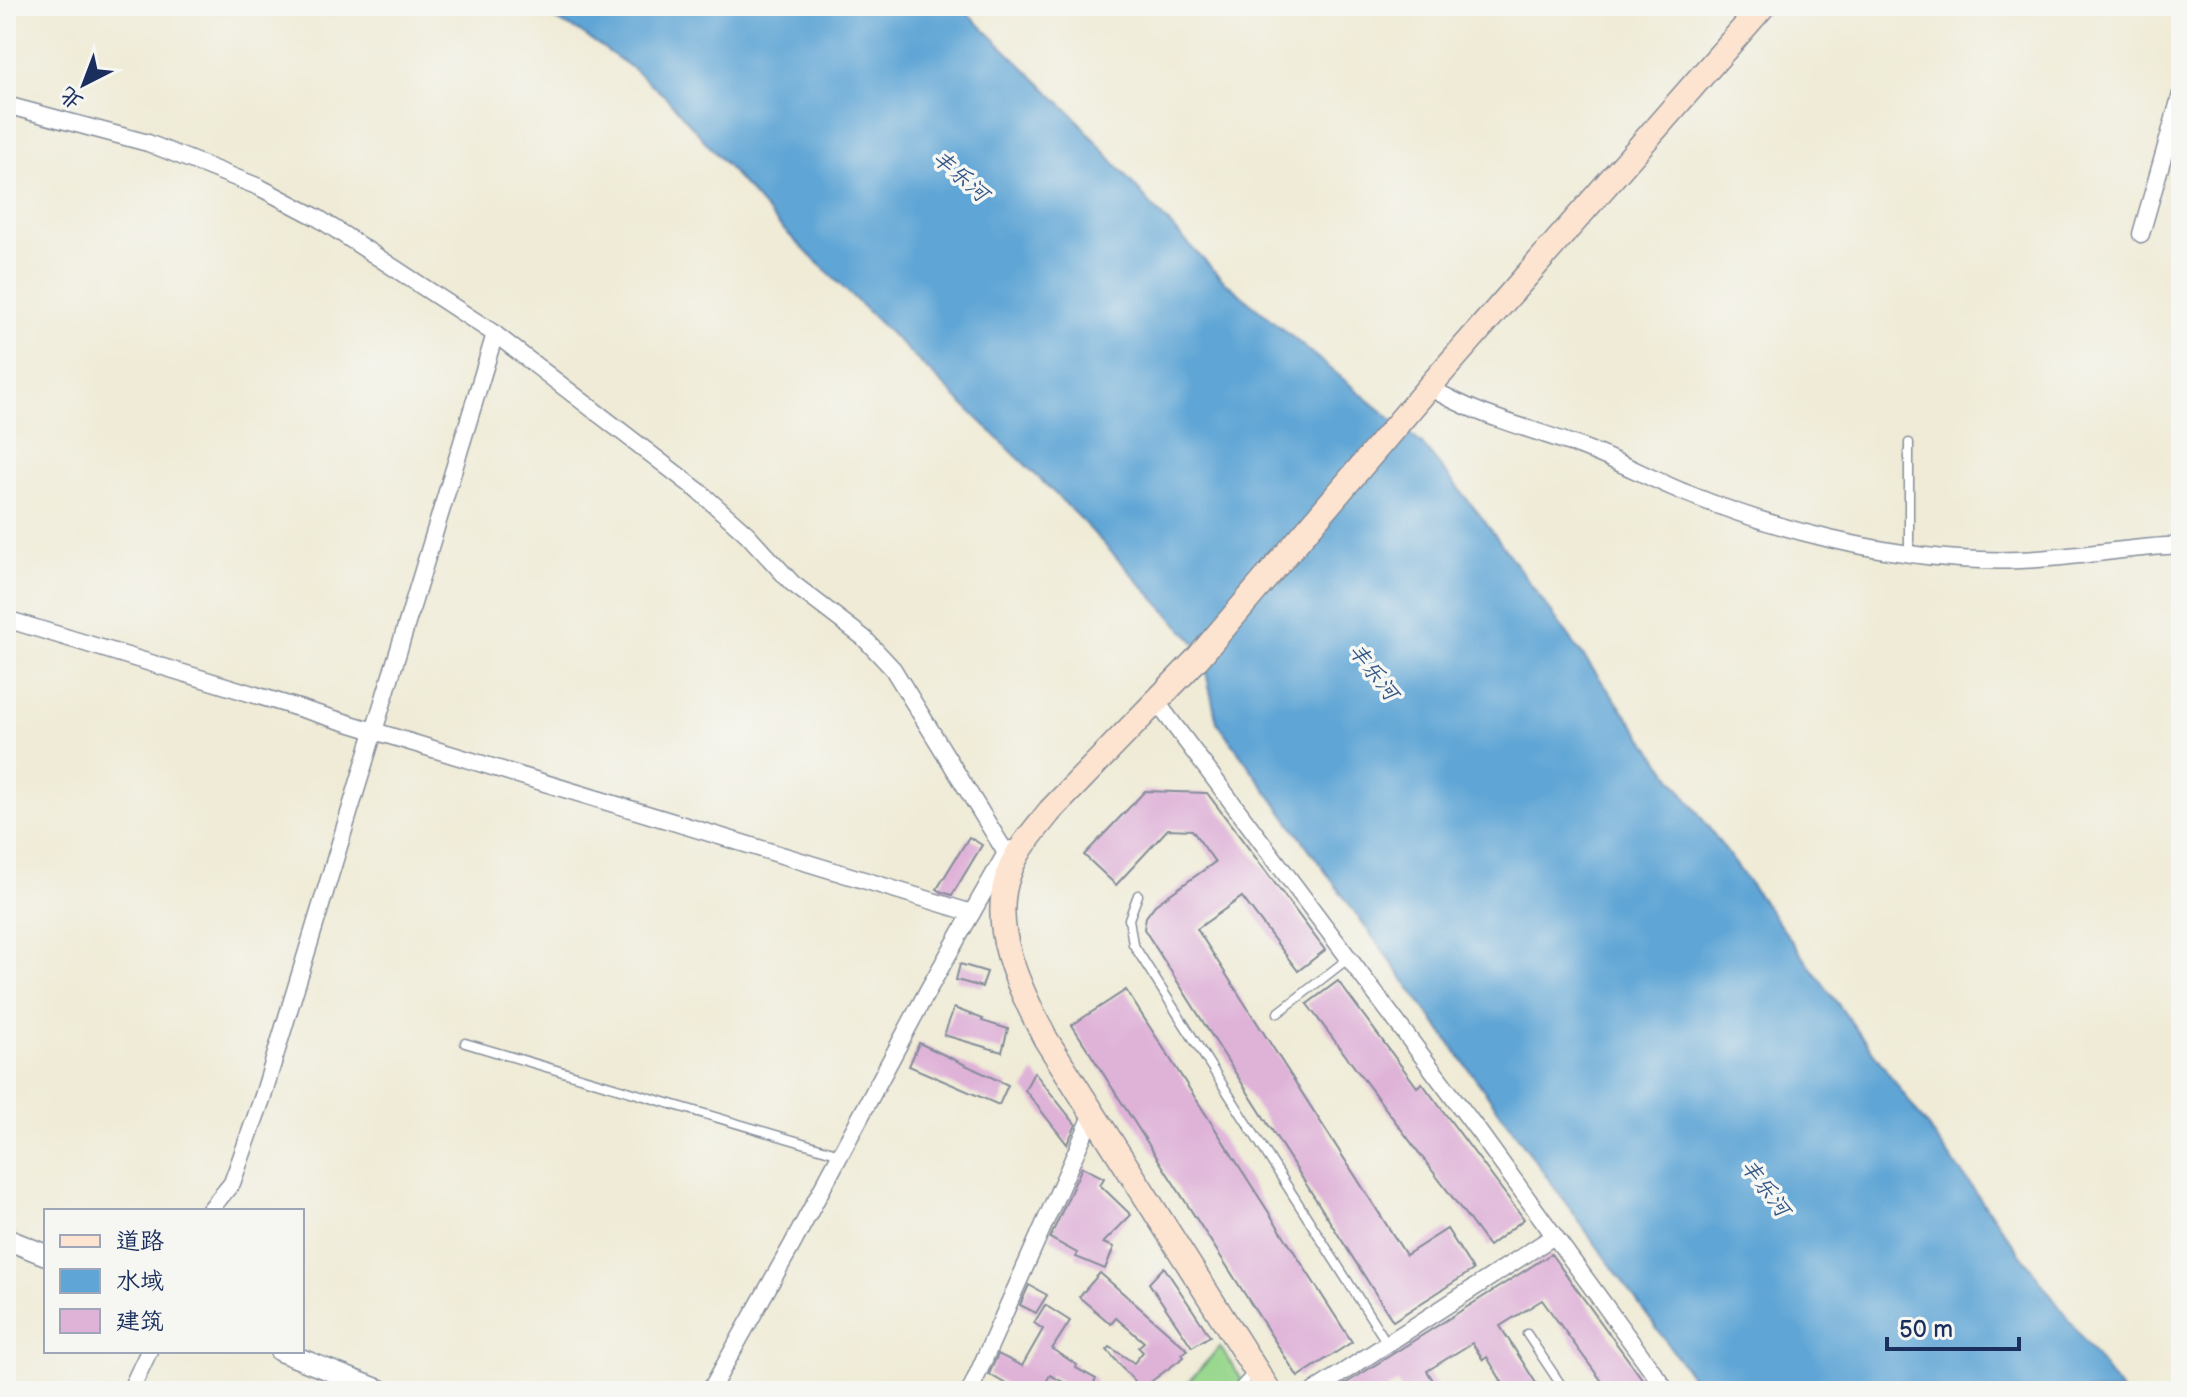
<svg xmlns="http://www.w3.org/2000/svg" width="2187" height="1397" viewBox="0 0 2187 1397" font-family="'Balsamiq Sans','LXGW WenKai TC',sans-serif">
<style>
.green{fill:#98d78d;stroke:#5a8376;stroke-width:2}
.water{fill:#5fa5d5;stroke:#3d6a9a;stroke-width:2}
.building{fill:#dfb2d8}
.lines{fill:none;stroke-linecap:round;stroke-linejoin:round}
.service-casing{stroke:#858d9a;stroke-width:11}
.minor-casing{stroke:#858d9a;stroke-width:19}
.tertiary-casing{stroke:#858d9a;stroke-width:23}
.secondary-casing{stroke:#858d9a;stroke-width:27}
.service{stroke:#fff;stroke-width:8}
.minor{stroke:#fff;stroke-width:16}
.tertiary{stroke:#fff;stroke-width:20}
.secondary{stroke:#fde4d0;stroke-width:24}
.labels{text-anchor:middle;stroke-width:7;stroke-linejoin:round;paint-order:stroke}
.water-label{font-size:22px;font-style:italic;fill:#335888;stroke:#f6f6f2}
</style>
<rect width="100%" height="100%" fill="#f6f6f2"/>
<filter id="ink" filterUnits="userSpaceOnUse"><feTurbulence type="fractalNoise" baseFrequency=".0125" numOctaves="2"/><feDisplacementMap in="SourceGraphic" scale="16" xChannelSelector="R" yChannelSelector="G"/><feConvolveMatrix kernelMatrix="1 2 1 2 8 2 1 2 1" color-interpolation-filters="sRGB"/></filter>
<filter id="wash" filterUnits="userSpaceOnUse"><feTurbulence type="fractalNoise" baseFrequency=".006" numOctaves="4" result="noise"/><feDisplacementMap in="SourceGraphic" scale="32" xChannelSelector="R" yChannelSelector="G"/><feGaussianBlur stdDeviation="1.8" result="paint"/><feColorMatrix in="noise" values="0 0 0 0 0 0 0 0 0 0 0 0 0 0 0 0 0 1.4 0 .05"/><feComposite in="paint" operator="in"/></filter>
<g filter="url(#wash)">
<rect width="100%" height="100%" fill="#efebd6"/>
<polygon class="green" points="1220,1347 1249,1391 1180,1391"/>
<polygon class="water" points="526,6 960,6 1072,114 1153,207 1224,281 1422,444 1480,515 2121,1391 1702,1391 1217,722 1201,649 1078,516 781,227 666,97 632,68 577,30"/>
<g id="blocks">
<g class="building">
<polygon points="1145,791 1207,793 1325,950 1298,971 1242,897 1197,929 1406,1255 1447,1229 1473,1270 1393,1321 1144,929 1146,917 1155,905 1215,862 1192,830 1168,829 1116,885 1084,855"/>
<polygon points="969,837 982,845 952,895 942,892 937,889"/>
<polygon points="960,964 987,972 982,987 956,980"/>
<polygon points="1338,981 1417,1087 1422,1083 1524,1219 1489,1246 1307,1004"/>
<polygon points="1126,990 1352,1342 1298,1377 1072,1025"/>
<polygon points="954,1008 983,1019 982,1021 1008,1029 1002,1052 944,1035"/>
<polygon points="919,1043 1008,1085 999,1105 909,1066"/>
<polygon points="1034,1072 1076,1125 1067,1144 1025,1090"/>
<polygon points="1082,1167 1104,1178 1100,1185 1131,1215 1103,1243 1114,1247 1105,1269 1076,1257 1077,1253 1050,1238"/>
<polygon points="1551,1254 1651,1391 1609,1391 1542,1300 1500,1326 1541,1391 1487,1391 1502,1382 1487,1357 1483,1360 1472,1343 1427,1371 1440,1391 1402,1391 1397,1383 1384,1391 1334,1391"/>
<polygon points="1164,1267 1210,1336 1192,1347 1149,1283"/>
<polygon points="1100,1273 1188,1350 1182,1354 1184,1357 1141,1389 1107,1350 1110,1347 1134,1363 1143,1352 1138,1347 1144,1342 1116,1318 1111,1324 1079,1297"/>
<polygon points="1029,1285 1047,1295 1036,1313 1020,1305"/>
<polygon points="1045,1305 1070,1321 1052,1349 1077,1365 1076,1368 1096,1379 1090,1391 1080,1391 1050,1375 1041,1391 1018,1391 989,1374 998,1354 1022,1366 1043,1329 1034,1323"/>
</g>
</g>
</g>
<g filter="url(#ink)">
<use href="#blocks" fill-opacity="0" stroke="#858d9a" stroke-width="2"/>
<g class="lines">
<g class="service-casing">
<g id="service">
<polyline points="1909,443 1909,552"/>
<polyline points="1138,895 1129,919 1133,944 1387,1343"/>
<polyline points="1278,1013 1349,958"/>
<polyline points="465,1043 840,1154"/>
<polyline points="1527,1334 1565,1391"/>
<polyline points="1235,1391 1254,1371"/>
</g>
</g>
<g class="minor-casing">
<g id="minor">
<polyline points="6,105 148,143 259,187 318,218 495,334 700,492 747,534 792,583 864,638 893,669 1006,853"/>
<polyline points="2141,234 2181,94"/>
<path d="M1429,387c52,31 96,39 152,60 36,13 70,32 105,46 90,37 198,64 295,67 67,3 133,-12 200,-15"/>
<polyline points="6,619 972,913"/>
<polyline points="1156,701 1479,1132 1667,1391"/>
<polyline points="209,1211 232,1183 262,1099 495,334"/>
<polyline points="130,1391 149,1351"/>
<polyline points="710,1391 792,1245 928,990 1006,853 1011,849"/>
<polyline points="970,1391 1092,1116"/>
<polyline points="1314,1391 1554,1236"/>
</g>
</g>
<g class="tertiary-casing">
<g id="tertiary">
<polyline points="6,1239 46,1255"/>
<polyline points="280,1351 382,1391"/>
</g>
</g>
<g class="secondary-casing">
<path id="secondary" d="M1269,1391l-224,-353c-24,-48 -57,-110 -36,-165 8,-24 26,-43 41,-62l147,-152 232,-272 334,-381"/>
</g>
<use href="#service" class="service"/>
<use href="#minor" class="minor"/>
<use href="#tertiary" class="tertiary"/>
<use href="#secondary" class="secondary"/>
</g>
</g>
<g class="labels">
<g class="water-label">
<text transform="translate(961 175) rotate(41)" y="8">丰乐河</text>
<text transform="translate(1374 671) rotate(52)" y="8">丰乐河</text>
<text transform="translate(1766 1187) rotate(53)" y="8">丰乐河</text>
</g>
</g>
<rect width="2187" height="1397" fill="none" stroke="#f6f6f2" stroke-width="32"/>
<rect x="44" y="1209" width="260" height="144" fill="#f6f6f2" stroke="#9ea6b7" stroke-width="2"/>
<rect x="60" y="1235" width="40" height="12" fill="#fde4d0" stroke="#9ea6b7" stroke-width="2"/>
<text x="116" y="1249" font-size="24" fill="#1b2f5e">道路</text>
<rect x="60" y="1269" width="40" height="24" fill="#5fa5d5" stroke="#9ea6b7" stroke-width="2"/>
<text x="116" y="1289" font-size="24" fill="#1b2f5e">水域</text>
<rect x="60" y="1309" width="40" height="24" fill="#dfb2d8" stroke="#9ea6b7" stroke-width="2"/>
<text x="116" y="1329" font-size="24" fill="#1b2f5e">建筑</text>
<g transform="translate(84 84) rotate(222)" stroke="#f6f6f2" stroke-width="6" paint-order="stroke">
<path d="M0-6L14 30L0 20L-14 30Z" fill="#1b2f5e"/>
<text y="-12" font-size="22" font-weight="bold" text-anchor="middle" fill="#1b2f5e">北</text>
</g>
<path d="M1887 1337v12h132v-12" fill="none" stroke="#1b2f5e" stroke-width="4"/>
<text x="1899" y="1337" font-size="24" fill="#1b2f5e" stroke="#f6f6f2" stroke-width="6" paint-order="stroke">50 m</text>
</svg>
